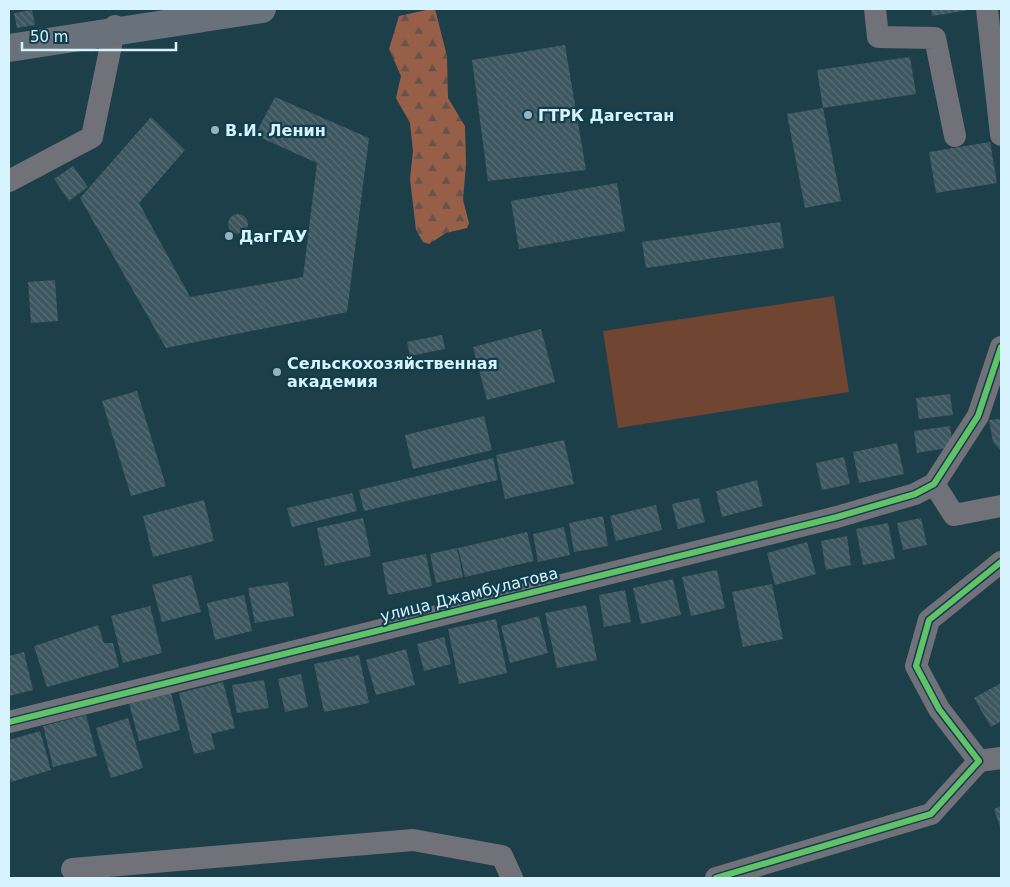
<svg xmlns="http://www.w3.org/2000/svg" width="1010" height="887" viewBox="0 0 1010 887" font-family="'DejaVu Sans',sans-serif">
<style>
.green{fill:#704633}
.forest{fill:url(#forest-firs)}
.building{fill:url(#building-back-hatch)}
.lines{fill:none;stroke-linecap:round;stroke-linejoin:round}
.minor{stroke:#707179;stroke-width:22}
.major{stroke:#69717b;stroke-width:28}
.cycleway-casing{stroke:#123d4c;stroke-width:9}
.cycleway{stroke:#61c268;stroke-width:6}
.poi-dot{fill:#96b4bf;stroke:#123d4c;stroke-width:2}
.labels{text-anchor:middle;stroke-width:4.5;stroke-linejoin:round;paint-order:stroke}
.poi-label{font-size:16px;font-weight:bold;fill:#d7f3fe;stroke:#123d4c;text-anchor:start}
.street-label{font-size:16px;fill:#d7f3fe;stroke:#123d4c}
</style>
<defs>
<pattern id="forest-firs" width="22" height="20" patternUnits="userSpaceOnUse" patternTransform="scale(1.25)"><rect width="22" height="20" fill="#975f47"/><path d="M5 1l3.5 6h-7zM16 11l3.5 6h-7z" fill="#67534a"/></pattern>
<pattern id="building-back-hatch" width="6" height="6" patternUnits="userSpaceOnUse" patternTransform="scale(1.25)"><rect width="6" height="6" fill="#3d565f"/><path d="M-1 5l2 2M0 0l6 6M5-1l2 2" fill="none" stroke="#586f77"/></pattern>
</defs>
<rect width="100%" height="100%" fill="#1d3f49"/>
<polygon class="green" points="834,296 849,392 618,428 603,331"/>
<polygon class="forest" points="431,9 435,9 447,56 448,98 465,126 466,164 463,200 469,223 467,228 446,233 429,244 423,242 416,230 410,179 413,151 410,123 396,98 401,76 389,49 399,16"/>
<g class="building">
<polygon points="931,9 969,9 969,10 932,16"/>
<polygon points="32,10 35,25 17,28 14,13"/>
<polygon points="565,45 586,170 488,181 472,60"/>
<polygon points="910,57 916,94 823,108 841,201 805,208 787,114 823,108 817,70"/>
<polygon points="275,97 369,138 347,312 166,348 80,198 151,117 185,150 139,203 190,297 303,277 317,163 255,135"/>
<polygon points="990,142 997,183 936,193 929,152"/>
<polygon points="73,166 88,187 69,201 54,179"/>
<polygon points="617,183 625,231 519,249 511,201"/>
<circle cx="238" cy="224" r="10"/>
<polygon points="780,222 784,248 646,268 642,242"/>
<polygon points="55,280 58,321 31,323 28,282"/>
<polygon points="541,329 555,382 487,400 473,347"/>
<polygon points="442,335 445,349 410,356 407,342"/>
<polygon points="137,391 166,486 131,496 102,401"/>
<polygon points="950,394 953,415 919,419 916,398"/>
<polygon points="484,416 492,450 413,469 405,435"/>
<polygon points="1001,419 1001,451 993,442 989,420"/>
<polygon points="950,426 953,447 917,453 914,431"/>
<polygon points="564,440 574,484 505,499 496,455"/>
<polygon points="897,443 904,474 859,483 853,452"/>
<polygon points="844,457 850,484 822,490 816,463"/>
<polygon points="493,458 498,480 364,511 359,490"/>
<polygon points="757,480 763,506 722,517 716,491"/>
<polygon points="352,493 357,511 292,527 287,508"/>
<polygon points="699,498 705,522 678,529 672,504"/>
<polygon points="204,500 214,541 153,557 143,516"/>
<polygon points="656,505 662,530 616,541 610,516"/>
<polygon points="603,516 608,546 574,552 569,523"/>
<polygon points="363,518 371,556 325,566 317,528"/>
<polygon points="921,518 927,545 903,550 897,523"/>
<polygon points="888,523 895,559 863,565 856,529"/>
<polygon points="564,527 570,555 538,562 533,534"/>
<polygon points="527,532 534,561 465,577 458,548"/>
<polygon points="847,536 851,565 826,570 821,541"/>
<polygon points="807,542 816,574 775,585 767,553"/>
<polygon points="457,548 463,577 436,583 430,554"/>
<polygon points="426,554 432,586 388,595 382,563"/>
<polygon points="717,570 725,608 691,616 682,577"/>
<polygon points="191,575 201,612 162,622 152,585"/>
<polygon points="673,579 681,615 641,624 633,588"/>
<polygon points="288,582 294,616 255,623 248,588"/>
<polygon points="772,584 783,639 743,647 732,592"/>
<polygon points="625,590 631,622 604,627 599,595"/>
<polygon points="244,595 252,631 215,640 207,603"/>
<polygon points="586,605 597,660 557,668 545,613"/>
<polygon points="150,606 162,653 123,663 111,616"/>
<polygon points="539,616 548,653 510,663 501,626"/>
<polygon points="496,619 507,673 459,684 448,629"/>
<polygon points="98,625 104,643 113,643 119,667 47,687 34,646"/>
<polygon points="444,637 451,664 424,671 417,644"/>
<polygon points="406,649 415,685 376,695 366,660"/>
<polygon points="24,652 33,690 9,696 9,656"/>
<polygon points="359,655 369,703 324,712 314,664"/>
<polygon points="301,674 308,707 285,712 278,679"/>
<polygon points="264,680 269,708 237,713 232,685"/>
<polygon points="223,682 235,728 211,734 215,749 194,754 179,693"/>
<polygon points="1001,683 1001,721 991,727 974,698"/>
<polygon points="171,692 180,730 139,741 129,703"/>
<polygon points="86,715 97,756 53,767 43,726"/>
<polygon points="128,718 143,768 111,778 96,728"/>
<polygon points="40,731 51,770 11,782 9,776 9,740"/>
<polygon points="1001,806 1001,830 994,809"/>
</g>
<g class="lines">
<g class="minor">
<polyline points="875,9 878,37 935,38 955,136"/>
<polyline points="987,9 1001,135"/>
<polyline points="9,181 92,137 115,26"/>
<polyline points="934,484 954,515 1001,506"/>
<polyline points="9,722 837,517 915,494 934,484 978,416 1001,347"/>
<polyline points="979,761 1001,758"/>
<polyline points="72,869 413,840 502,856 512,878"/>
<polyline points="716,878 931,814 979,761 939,709 916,666 929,620 1001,562"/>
</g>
<polyline class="major" points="9,48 262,9"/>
<g class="cycleway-casing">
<g id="cycleway">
<polyline points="9,722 837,517 915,494 934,484 978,416 1001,347"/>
<polyline points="716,878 931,814 979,761 939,709 916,666 929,620 1001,562"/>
</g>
</g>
<use href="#cycleway" class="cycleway"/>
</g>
<g class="poi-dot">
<circle cx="528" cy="115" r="5"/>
<circle cx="215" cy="130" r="5"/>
<circle cx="229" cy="236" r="5"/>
<circle cx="277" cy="372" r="5"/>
</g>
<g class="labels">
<g class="poi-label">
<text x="538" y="121">ГТРК Дагестан</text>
<text x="225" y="136">В.И. Ленин</text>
<text x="239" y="242">ДагГАУ</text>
<text x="287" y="369">Сельскохозяйственная<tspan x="287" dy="18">академия</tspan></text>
</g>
<g class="street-label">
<text transform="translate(469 594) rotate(-14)" y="6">улица Джамбулатова</text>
</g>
</g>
<rect width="1010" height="887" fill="none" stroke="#d7f3fe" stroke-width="20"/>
<path d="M22 42v8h154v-8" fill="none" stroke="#d7f3fe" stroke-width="2.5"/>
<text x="30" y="42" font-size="15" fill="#d7f3fe" stroke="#123d4c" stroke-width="4" paint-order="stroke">50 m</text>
</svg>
